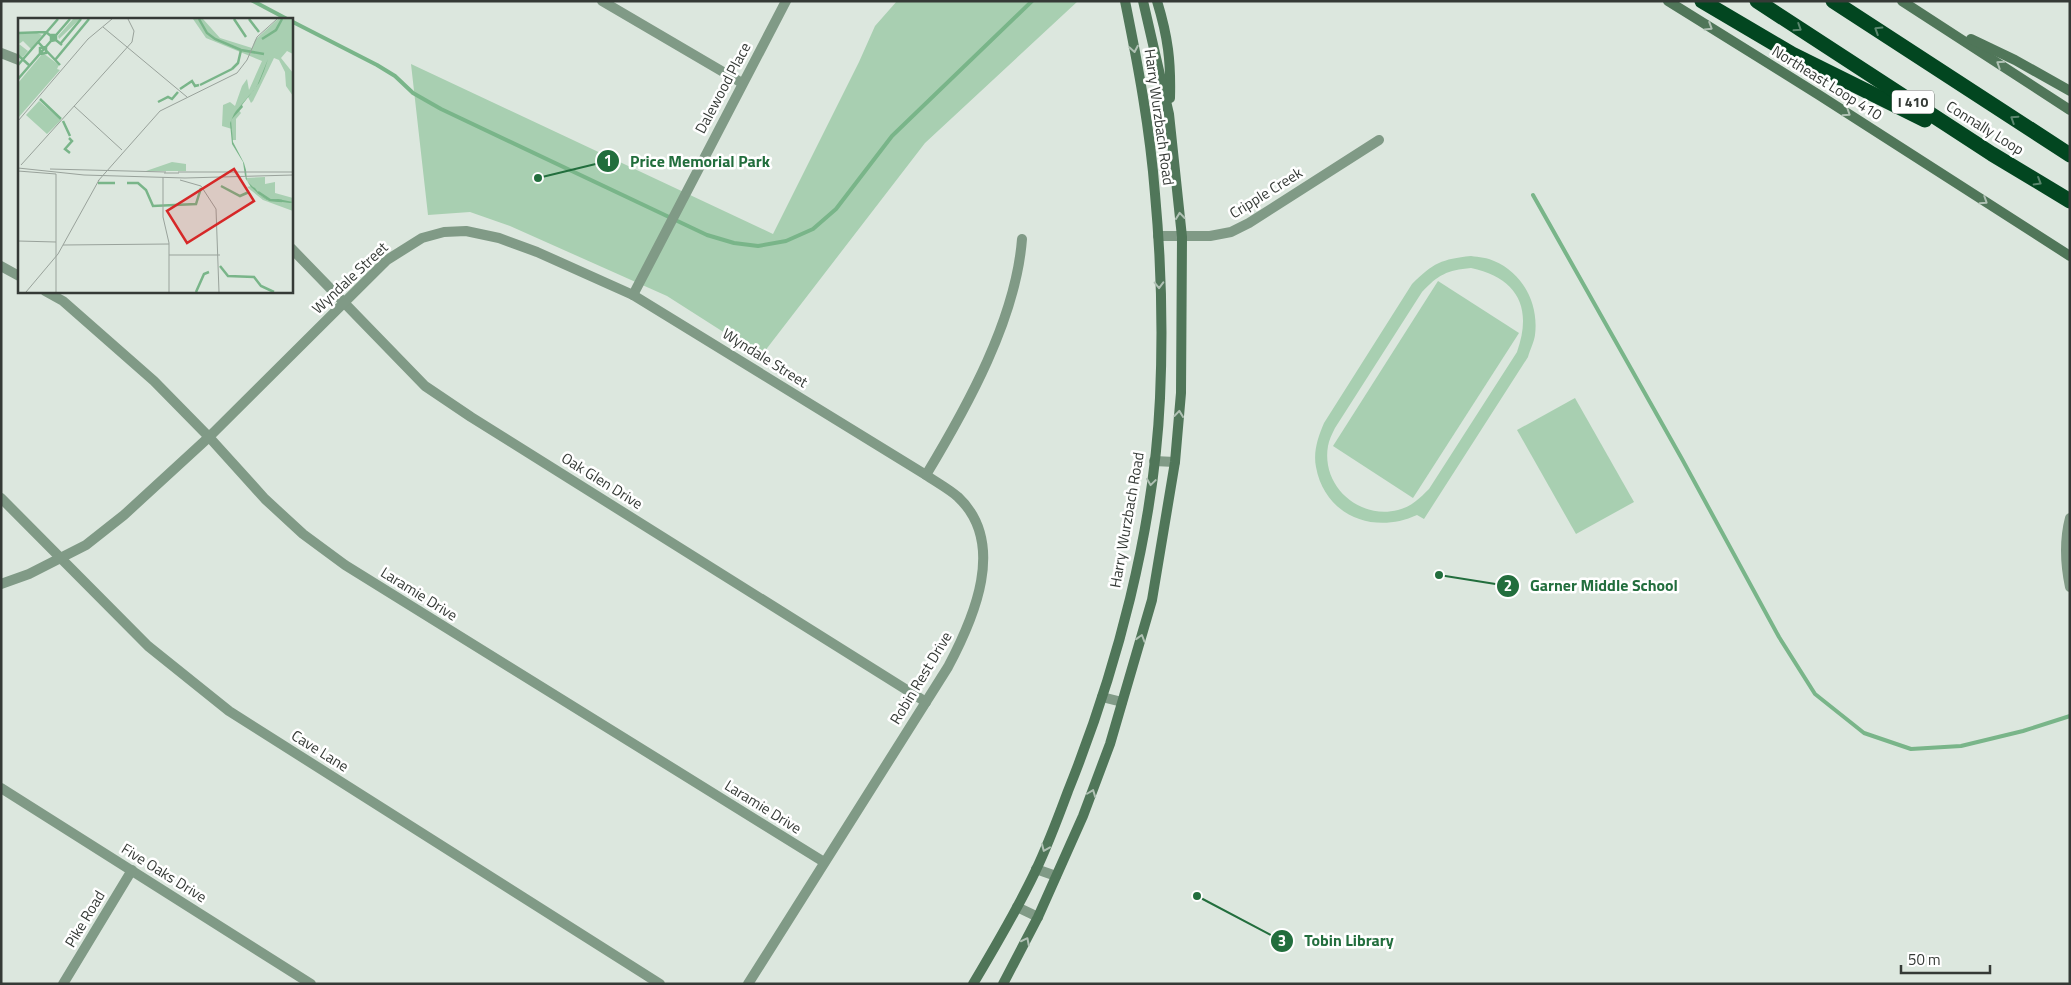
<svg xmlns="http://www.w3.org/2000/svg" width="2071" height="985" viewBox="0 0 2071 985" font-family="'Titillium Web',sans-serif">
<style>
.green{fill:#a8cfb1;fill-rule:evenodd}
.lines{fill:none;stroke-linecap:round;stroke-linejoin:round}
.stream{stroke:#79b589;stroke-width:4}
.minor{stroke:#809a86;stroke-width:10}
.secondary{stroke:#507659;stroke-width:10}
.motorway{stroke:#024620;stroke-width:15}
.oneway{stroke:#b0c1b4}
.oneway2{stroke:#5b876e}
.labels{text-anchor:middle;stroke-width:5;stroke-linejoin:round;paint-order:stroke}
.shield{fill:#fff;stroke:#727572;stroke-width:1}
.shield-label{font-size:14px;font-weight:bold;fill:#353a36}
.street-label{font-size:15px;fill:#353a36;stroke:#fff}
.inset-river{fill:none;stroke:#79b589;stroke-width:2.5}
.inset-road{fill:none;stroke:#99a29b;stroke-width:1}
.view{fill:#d62828;fill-opacity:0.15;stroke:#d62828;stroke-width:2.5}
.inset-edge{fill:none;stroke:#353a36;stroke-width:2.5}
.leader{fill:none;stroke:#226e3d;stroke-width:2}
.callout-dot{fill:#226e3d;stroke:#fff;stroke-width:2}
.mark-label{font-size:15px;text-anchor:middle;font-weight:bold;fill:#fff}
.callout-label{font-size:16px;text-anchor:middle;font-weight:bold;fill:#226e3d;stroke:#fff;stroke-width:5;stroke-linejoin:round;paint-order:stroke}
</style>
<rect width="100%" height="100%" fill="#dce7de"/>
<g class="green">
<polygon points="897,1 1078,1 925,143 761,356 667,296 510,226 470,212 428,215 411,64 773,234 859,62 875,26"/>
<path d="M1471,256c8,1 17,2 23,5 29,12 45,43 41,74 -1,7 -5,15 -7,22l-104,162 -7,-4c-43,20 -92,1 -101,-48 -3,-15 2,-30 8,-44l88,-139c21,-21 30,-25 59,-28zM1471,268c46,10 62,39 46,84l-88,137c-9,9 -18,18 -31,21 -39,10 -77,-24 -70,-64 1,-6 4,-12 7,-18l87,-136c16,-17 25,-22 49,-24z"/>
<polygon points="1438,281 1519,333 1413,498 1333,446"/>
<polygon points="1575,398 1634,502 1576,534 1517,430"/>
</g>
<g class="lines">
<g class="stream">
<polyline points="253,1 287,19"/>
<polyline points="291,21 377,65 395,76 413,93 441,109 707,235 734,243 758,246 786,241 813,229 836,209 892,136 1032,1"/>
<polyline points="1533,195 1682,459 1779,637 1815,694 1864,733 1911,749 1961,746 2023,731 2070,716"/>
</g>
<g class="minor">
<polyline points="602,1 742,83"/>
<polyline points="1,53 19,60"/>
<polyline points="1158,236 1210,236 1231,232 1249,223 1379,140"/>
<polyline points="291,248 425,386 471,417 926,702"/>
<polyline points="1,266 19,276"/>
<polyline points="45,291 63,301 154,381 209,437 265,499 303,534 345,565 824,862"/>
<polyline points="633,295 786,1"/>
<polyline points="1154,461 1175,462"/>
<path d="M926,475c41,-68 90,-156 96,-236"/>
<polyline points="1,498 148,646 229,711 660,984"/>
<path d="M2070,518c-6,23 -5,45 0,69"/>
<path d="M1,584l28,-10 57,-29 38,-30 85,-78 178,-177 35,-22 22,-6 22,-1 33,7 38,14 96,43 293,180c10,7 23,14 32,22 49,46 16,121 -10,170l-200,317"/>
<polyline points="1102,697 1122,702"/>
<polyline points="1,788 311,984"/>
<polyline points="1036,869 1056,876"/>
<polyline points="1017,907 1038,917"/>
<polyline points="63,984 132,870"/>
</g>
<g class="secondary">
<path d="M1157,1c11,36 14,60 13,97"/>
<polyline points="1668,1 1819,95 2070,256"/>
<polyline points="1902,1 2070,110"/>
<polyline points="1971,39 2015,60 2070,91"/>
<path d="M973,984c22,-37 44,-74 62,-112 13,-27 23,-54 33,-81 49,-122 86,-261 92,-393 3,-66 1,-139 -5,-204 -5,-65 -17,-129 -30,-193"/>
<polyline points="1003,984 1038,917 1083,816 1110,744 1152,600 1175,462 1181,393 1182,237 1169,114 1143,1"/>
</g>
<g class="motorway">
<polyline points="1702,1 1792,54 1925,120"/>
<polyline points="1757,1 1992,154 2070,201"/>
<polyline points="1833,1 2070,155"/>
</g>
</g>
<defs><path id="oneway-chevron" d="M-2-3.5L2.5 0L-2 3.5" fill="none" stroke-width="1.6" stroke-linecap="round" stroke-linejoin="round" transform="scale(1.25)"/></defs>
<g class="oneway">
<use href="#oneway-chevron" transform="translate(1709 27) rotate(32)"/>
<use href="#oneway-chevron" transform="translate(1134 49) rotate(80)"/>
<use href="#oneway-chevron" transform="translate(2000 64) rotate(-147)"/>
<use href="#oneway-chevron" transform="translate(1847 113) rotate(33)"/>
<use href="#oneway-chevron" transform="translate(1984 201) rotate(33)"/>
<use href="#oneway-chevron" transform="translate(1180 216) rotate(-96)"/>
<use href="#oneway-chevron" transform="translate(1159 285) rotate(89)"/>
<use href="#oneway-chevron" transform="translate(1179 414) rotate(-84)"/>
<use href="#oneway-chevron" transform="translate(1151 482) rotate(98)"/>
<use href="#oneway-chevron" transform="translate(1141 638) rotate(-73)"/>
<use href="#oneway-chevron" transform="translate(1092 793) rotate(-69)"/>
<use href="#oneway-chevron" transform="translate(1045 848) rotate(113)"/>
<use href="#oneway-chevron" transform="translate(1026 941) rotate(-63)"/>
</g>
<g class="oneway2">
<use href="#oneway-chevron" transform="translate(1798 28) rotate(33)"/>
<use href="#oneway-chevron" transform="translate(1878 30) rotate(-148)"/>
<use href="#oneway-chevron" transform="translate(2014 119) rotate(-147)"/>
<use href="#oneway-chevron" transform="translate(2038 182) rotate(31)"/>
</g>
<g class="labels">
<rect class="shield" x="1892" y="90.5" width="42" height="23" rx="4"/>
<g class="shield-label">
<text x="1913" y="107">I 410</text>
</g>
<g class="street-label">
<text transform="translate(1827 83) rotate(32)" y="5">Northeast Loop 410</text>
<text transform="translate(723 88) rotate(-62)" y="5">Dalewood Place</text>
<text transform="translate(1159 117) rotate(82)" y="5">Harry Wurzbach Road</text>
<text transform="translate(1985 128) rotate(32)" y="5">Connally Loop</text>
<text transform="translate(1266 193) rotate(-32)" y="5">Cripple Creek</text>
<text transform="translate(350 278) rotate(-43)" y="5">Wyndale Street</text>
<text transform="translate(765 358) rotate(32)" y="5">Wyndale Street</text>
<text transform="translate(602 481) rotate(32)" y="5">Oak Glen Drive</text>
<text transform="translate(1127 520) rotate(-80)" y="5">Harry Wurzbach Road</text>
<text transform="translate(419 594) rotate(32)" y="5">Laramie Drive</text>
<text transform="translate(921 678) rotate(-59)" y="5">Robin Rest Drive</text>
<text transform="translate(320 751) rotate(32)" y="5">Cave Lane</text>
<text transform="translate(763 807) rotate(32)" y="5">Laramie Drive</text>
<text transform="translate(164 873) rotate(32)" y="5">Five Oaks Drive</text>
<text transform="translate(85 919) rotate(-59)" y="5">Pike Road</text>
</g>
</g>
<g transform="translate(18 18)">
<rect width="275" height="275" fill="#dce7de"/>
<path d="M55,1h7l-21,20 -1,-3zM175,1h10l17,19 32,10 3,-8 23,-21h15v35l-6,-3 -6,7 12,15v23l-7,-10 -1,-14 -6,-12 -5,-2 -21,43 -2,2 -3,-6 -10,12 3,4 -5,6v21h-4v-11l-10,-3 1,-21 7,-3 5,4 7,-20 5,-7 2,11 13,-29 -56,-23zM0,16l19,-1 5,2 -11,14 -8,-8 -4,3 9,7 -5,6 -5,-3zM25,35l16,12 -2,4 3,1 -42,48v-35zM21,83l22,19 -14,14 -21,-19zM154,144l14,2v7h-40zM247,159v7l10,-2v11l18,5v13l-30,-11 -16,-13 4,-1 -6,-8z" fill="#a8cfb1"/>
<path d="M247,36l3,5 -4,12 -5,12 -6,8 -1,1 -3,4 -7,9 1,2 -12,13 2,22 11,21 2,7 1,11 6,6 2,1 6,8 7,4 10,-1 15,3 -3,1 -23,-3 -5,-3 -11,-10 -4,-6 -2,-5 -2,-14 -11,-18 -2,-21 4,-9 2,-3 21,-25 11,-27z" fill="#79b589"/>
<path class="inset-river" d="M181,1l8,14 8,6 26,11 23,4M216,1l12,18M231,1l10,13M0,15l28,-1 16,13M33,17h5v5l-5,1zM244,21l14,-9 6,-11M20,24l22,23M43,25l20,-24M28,29v6l-6,1v-6zM0,37l12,11M37,42l34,-41M0,47l40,-46M214,51l6,-6 3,-13M0,61l52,-60M182,67l32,-16M162,71l12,-8 3,5 4,-1M22,81l21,20M140,84l10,-5 4,2 6,-7M45,103l7,15M51,120l3,3 -7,8 5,4M80,165h17M109,165h11l8,7 7,16 43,-2 5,-16M203,168l19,10 9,-4M240,174l12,8 12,1M202,248l8,10 26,1 7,9 13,6M178,274l8,-18 5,-2"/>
<path class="inset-road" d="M85,9l84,70M56,88l48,44M0,103l70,-82 24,-20M3,147l111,-123 2,-11 -6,-12M0,150l66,7 101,3 108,-3M32,151l116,3M0,153l38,3M160,154h115M146,155h15M145,159v40l6,26v49M162,162l21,6 15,23 3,83M80,163l62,-70 77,-38 10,-13 10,-23 20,-18M0,223l38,1M45,227l106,-1M151,237h51M8,274l32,-38 41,-74M38,274v-118"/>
<path class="view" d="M216,151l20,32 -67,42 -20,-32z"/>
<rect width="275" height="275" class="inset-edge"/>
</g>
<path class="leader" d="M538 178L608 161M1439 575L1508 586M1197 896L1282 941"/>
<g class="callout-dot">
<circle cx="538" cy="178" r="5"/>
<circle cx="1439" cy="575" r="5"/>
<circle cx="1197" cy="896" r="5"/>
<circle cx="608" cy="161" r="12"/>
<circle cx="1508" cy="586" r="12"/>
<circle cx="1282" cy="941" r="12"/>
</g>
<g class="mark-label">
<text x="608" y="166">1</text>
<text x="1508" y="591">2</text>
<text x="1282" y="946">3</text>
</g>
<g class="callout-label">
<text x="700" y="167">Price Memorial Park</text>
<text x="1604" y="591">Garner Middle School</text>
<text x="1349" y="946">Tobin Library</text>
</g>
<rect width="2071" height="985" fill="none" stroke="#353a36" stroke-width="5"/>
<path d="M1901 965v8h89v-8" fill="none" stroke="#353a36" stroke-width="2.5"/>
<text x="1908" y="965" font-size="15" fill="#353a36" stroke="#ffffff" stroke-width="4" paint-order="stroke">50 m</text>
</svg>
